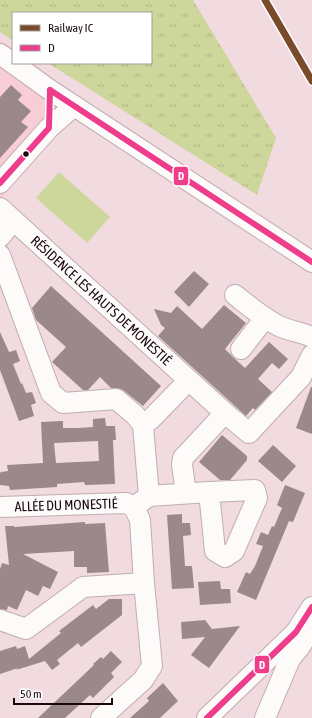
<svg xmlns="http://www.w3.org/2000/svg" width="312" height="718" viewBox="0 0 312 718" font-family="'Asap Condensed',sans-serif">
<style>
.built{fill:#f8cdd6}
.grass{fill:url(#grass-tufts)}
.garden{fill:#ced79b}
.building{fill:#9a888a;fill-rule:evenodd}
.lines{fill:none;stroke-linecap:round;stroke-linejoin:round}
.minor-casing{stroke:#c0adb1;stroke-width:22}
.minor{stroke:#fdfafa;stroke-width:20}
.bus-1-casing{stroke:#fff;stroke-width:9}
.bus-1{stroke:#ee3d8a;stroke-width:6}
.rail-1-casing{stroke:#fff;stroke-width:10}
.rail-1{stroke:#7a4b2a;stroke-width:7}
.bus-dot{fill:#19090d;stroke:#fff;stroke-width:1.5}
.labels{text-anchor:middle;stroke-width:4;stroke-linejoin:round;paint-order:stroke}
.street-label{font-size:14px;fill:#19090d;stroke:#fff}
.line-badge{stroke:#fff;stroke-width:1.5}
.badge-label{font-size:11px;text-anchor:middle;font-weight:bold;fill:#fff}
</style>
<defs>
<pattern id="grass-tufts" width="24" height="20" patternUnits="userSpaceOnUse"><rect width="24" height="20" fill="#ced79b"/><path d="M3 7l-1-3M5 7V3M7 7l1-3M15 17l-1-3M17 17v-4M19 17l1-3" fill="none" stroke="#b0b784"/></pattern>
</defs>
<rect width="100%" height="100%" fill="#f1dbe0"/>
<polygon class="built" points="0,39 13,49 13,63 31,63 83,104 0,200"/>
<polygon class="grass" points="0,0 193,0 276,138 257,195 48,63 151,63 151,13 13,13 13,41 0,32"/>
<polygon class="garden" points="59,172 110,217 87,243 36,198"/>
<g class="building">
<polygon points="11,85 22,95 18,100 31,111 21,122 28,127 0,158 0,97"/>
<polygon points="194,271 209,284 189,307 174,292"/>
<polygon points="51,286 161,386 143,406 123,390 116,388 111,388 100,377 88,390 83,390 52,362 66,347 36,320 32,308"/>
<polygon points="224,305 246,323 225,349 234,358 245,368 269,342 288,359 279,369 272,363 258,379 272,392 255,410 253,408 246,416 158,336 165,328 161,325 154,309 171,313 177,306 202,329"/>
<polygon points="0,332 9,352 16,350 20,361 13,364 21,384 22,383 26,393 32,392 36,403 31,405 34,416 19,421 0,370"/>
<polygon points="311,387 312,387 312,434 296,428"/>
<path d="M105,418l1,8h9l1,14h-3l2,44 -30,1 -1,-3 -27,2v3l-47,3 -1,-4 -9,-1v-12l1,-1 7,-1 -1,-6 36,-2 -2,-41 22,-1v7h15l15,-1v-8zM98,441l1,20 -43,2 -2,-20z"/>
<polygon points="222,435 247,456 247,460 230,480 220,480 199,462"/>
<polygon points="273,445 296,466 282,482 258,461"/>
<polygon points="285,485 305,493 293,522 289,521 256,600 237,592 246,572 250,574 255,566 263,546 256,544 261,532 268,535 272,526 274,527 282,508 277,505"/>
<polygon points="182,514 182,523 190,523 191,535 183,536 185,566 192,566 194,588 172,589 167,515"/>
<polygon points="85,522 85,524 105,523 109,572 87,573 87,567 74,567 74,551 23,554 58,572 50,589 43,586 38,596 26,590 17,610 8,606 7,610 0,609 0,569 2,563 9,565 5,526 14,526 14,527"/>
<polygon points="220,581 221,589 230,589 231,603 200,605 198,582"/>
<polygon points="109,599 122,599 122,615 81,647 78,643 57,660 60,664 52,670 45,661 16,670 18,668 0,674 0,651 16,646 17,649 25,646 29,659 61,633 59,631 93,605 96,609"/>
<polygon points="205,620 212,629 240,626 209,668 191,655 205,637 182,639 181,622"/>
<polygon points="111,651 122,662 111,673 114,677 93,698 90,695 65,718 38,718 94,665 93,664 101,657 103,659"/>
<polygon points="163,683 178,701 160,718 130,718 149,701 147,698"/>
</g>
<g class="lines">
<g class="minor-casing">
<g id="minor">
<polyline points="0,54 50,90 312,262"/>
<polyline points="0,183 49,128 74,106"/>
<path id="s1" d="M0,208l225,205 24,20 52,-56 11,-22"/>
<polyline points="0,237 13,221"/>
<polyline points="0,255 51,393 63,403 116,399 135,415 143,425 149,496"/>
<path d="M235,295c14,11 28,23 44,31 10,5 22,6 33,11"/>
<polyline points="241,349 265,318"/>
<polyline points="143,425 151,419 189,380"/>
<polyline points="186,493 182,465 183,458 225,413"/>
<polyline points="138,504 149,496 209,492 215,551 225,557 234,551 257,498 255,490 209,492"/>
<path id="s2" d="M0,507l126,-4 8,4 6,13 4,63 8,83 -9,14 -42,38"/>
<polyline points="0,620 26,629 83,587 144,583"/>
<polyline points="294,639 296,632 312,607"/>
<polyline points="207,718 296,632"/>
<polyline points="265,718 290,659 299,648 312,628"/>
</g>
</g>
<use href="#minor" class="minor"/>
<g class="bus-1-casing">
<g id="bus-1">
<polyline points="50,90 312,262"/>
<polyline points="0,183 49,128 50,90"/>
<polyline points="207,718 296,632 312,607"/>
</g>
</g>
<use href="#bus-1" class="bus-1"/>
<g class="rail-1-casing">
<polyline id="rail-1" points="265,0 312,81"/>
</g>
<use href="#rail-1" class="rail-1"/>
</g>
<circle class="bus-dot" cx="26" cy="154" r="3.5"/>
<g class="labels">
<g class="street-label">
<text dy="5" stroke="none"><textPath href="#s1" startOffset="137">RÉSIDENCE LES HAUTS DE MONESTIÉ</textPath></text>
<text dy="5" stroke="none"><textPath href="#s2" startOffset="66">ALLÉE DU MONESTIÉ</textPath></text>
</g>
</g>
<g class="line-badge">
<rect x="173" y="166" width="16" height="20" rx="4" fill="#ee3d8a"/>
<rect x="254" y="655" width="16" height="19" rx="4" fill="#ee3d8a"/>
</g>
<g class="badge-label">
<text x="181" y="180">D</text>
<text x="262" y="669">D</text>
</g>
<rect x="12" y="12" width="140" height="52" fill="#ffffff" stroke="#a39d9e"/>
<rect x="20" y="25" width="20" height="6" fill="#7a4b2a" stroke="#a39d9e"/>
<text x="48" y="32" font-size="12" fill="#19090d">Railway IC</text>
<rect x="20" y="45" width="20" height="6" fill="#ee3d8a" stroke="#a39d9e"/>
<text x="48" y="52" font-size="12" fill="#19090d">D</text>
<path d="M14 698v6h98v-6" fill="none" stroke="#19090d" stroke-width="2"/>
<text x="20" y="698" font-size="12" fill="#19090d" stroke="#ffffff" stroke-width="3" paint-order="stroke">50 m</text>
</svg>
